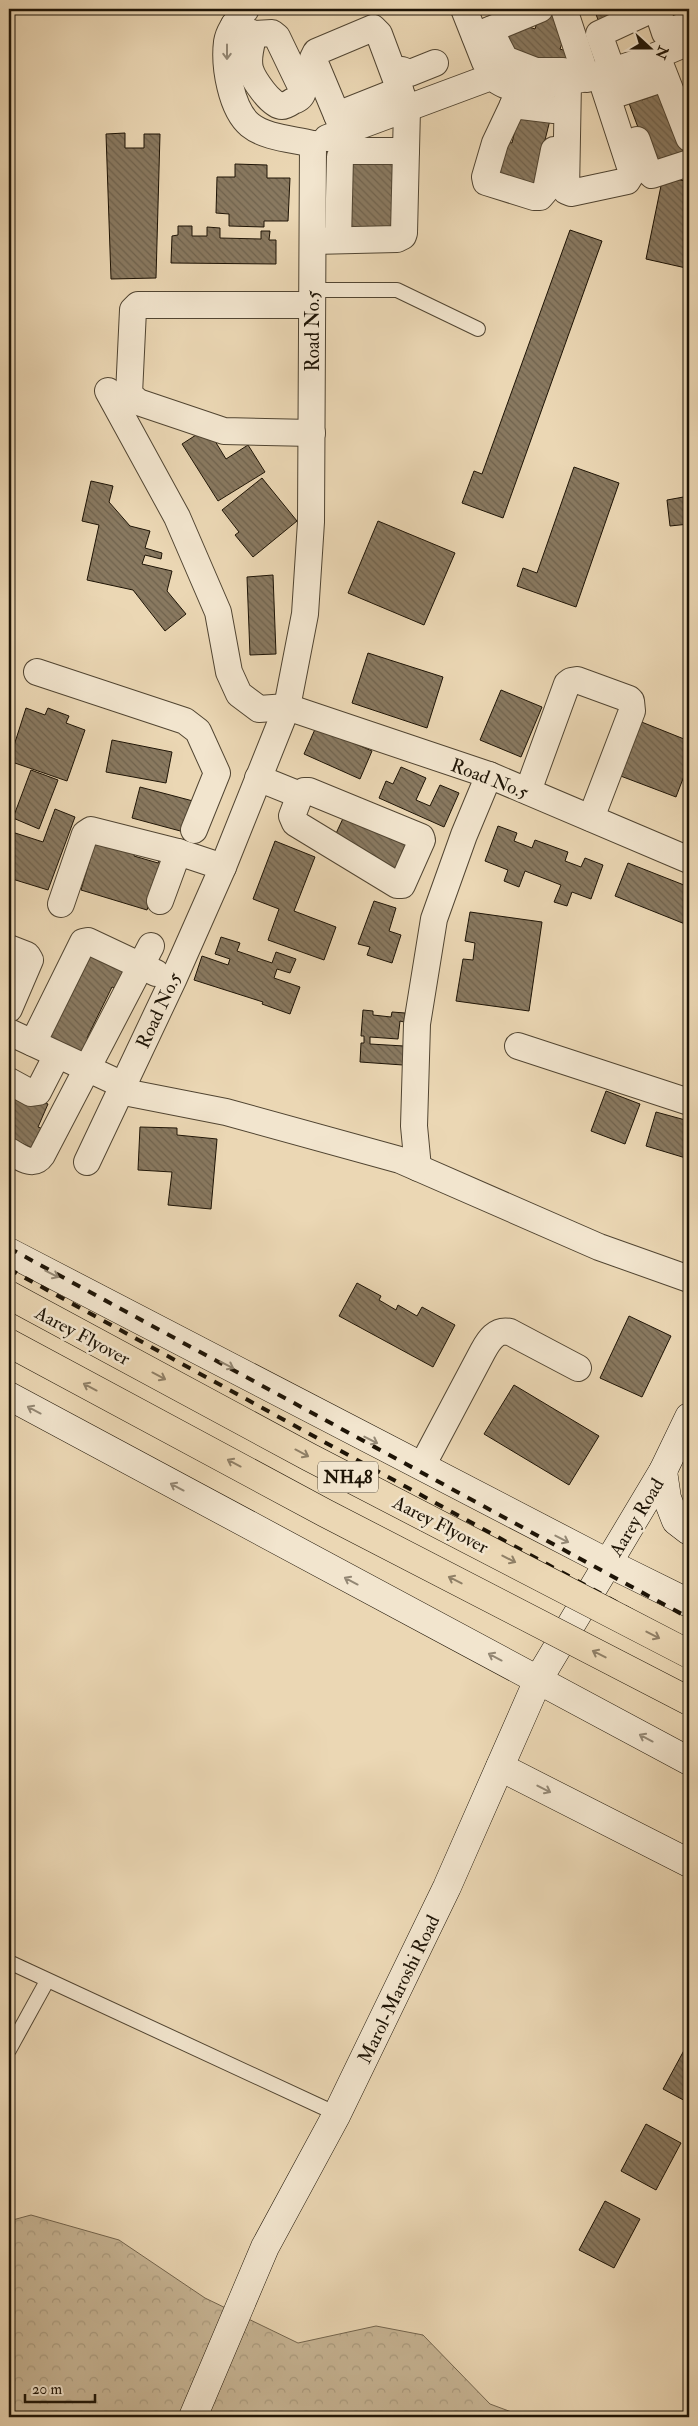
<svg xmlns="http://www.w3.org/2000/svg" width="698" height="2426" viewBox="0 0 698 2426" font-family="'IM FELL Double Pica',serif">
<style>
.forest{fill:url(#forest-crowns);stroke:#73654e}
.building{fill:url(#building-back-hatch);stroke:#1e1406}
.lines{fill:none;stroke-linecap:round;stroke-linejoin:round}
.lane-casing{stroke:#514532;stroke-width:16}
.street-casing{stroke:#514532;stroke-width:28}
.secondary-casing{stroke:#1e1406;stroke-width:29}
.lane{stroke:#f2e5ce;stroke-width:14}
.street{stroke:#f2e5ce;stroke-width:26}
.secondary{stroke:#f2e5ce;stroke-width:28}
.rail{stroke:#1e1406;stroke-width:4;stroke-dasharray:9 9;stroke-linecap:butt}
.highway-bridge-casing{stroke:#1e1406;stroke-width:29;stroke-linecap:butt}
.highway-bridge{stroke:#ebd7b4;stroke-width:28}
.oneway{stroke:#938774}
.oneway2{stroke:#8f7f66}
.labels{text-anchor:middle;stroke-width:5;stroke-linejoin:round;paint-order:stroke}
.shield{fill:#f2e5ce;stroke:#5e5342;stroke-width:1}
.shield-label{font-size:18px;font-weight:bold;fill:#1e1406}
.street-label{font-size:19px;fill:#1e1406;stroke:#f2e5ce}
</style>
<defs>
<pattern id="forest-crowns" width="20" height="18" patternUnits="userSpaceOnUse" patternTransform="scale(1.25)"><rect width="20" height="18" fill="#c8b696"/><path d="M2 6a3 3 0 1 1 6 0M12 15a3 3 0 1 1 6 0" fill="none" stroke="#ab9c80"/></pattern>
<pattern id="building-back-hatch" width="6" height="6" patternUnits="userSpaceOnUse" patternTransform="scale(1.25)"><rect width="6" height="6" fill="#897960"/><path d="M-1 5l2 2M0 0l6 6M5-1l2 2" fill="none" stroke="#6f624d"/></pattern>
</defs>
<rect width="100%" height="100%" fill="#ebd7b4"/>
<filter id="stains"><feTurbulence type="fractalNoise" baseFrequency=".004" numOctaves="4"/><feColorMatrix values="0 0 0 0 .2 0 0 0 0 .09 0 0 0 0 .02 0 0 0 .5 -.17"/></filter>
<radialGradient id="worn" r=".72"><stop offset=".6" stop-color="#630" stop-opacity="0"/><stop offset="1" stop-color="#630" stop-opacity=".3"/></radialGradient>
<polygon class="forest" points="31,2215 119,2240 205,2298 298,2343 376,2326 423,2335 490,2404 525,2417 9,2417 9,2221"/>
<g class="building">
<polygon points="548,9 559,13 555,25 567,29 560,49 575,54 570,69 504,50 508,26 515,22 535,29 538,19"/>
<polygon points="594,9 645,9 600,25"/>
<polygon points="661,9 689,9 689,19 668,27"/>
<polygon points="666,91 689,156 654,170 627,98 640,93 642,100"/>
<polygon points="519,113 551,116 542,152 542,192 489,179 499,140 512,143"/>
<polygon points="125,133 125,148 144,148 144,134 160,134 156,278 111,279 106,134"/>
<polygon points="345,156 394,157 395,233 343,232"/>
<polygon points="235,164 267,165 267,178 290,178 288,221 264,221 264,227 229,226 229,214 216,213 217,177 235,177"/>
<polygon points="663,176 689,182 689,253 686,268 646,259"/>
<polygon points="178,226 192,226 192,236 207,236 207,227 220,228 220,238 261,239 261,231 270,231 269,240 276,240 276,264 171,263 172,236 178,235"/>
<polygon points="570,230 602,241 503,518 462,503 474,471 482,474"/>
<polygon points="207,428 226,459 248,445 265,472 218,501 182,444"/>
<polygon points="574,467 619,483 576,607 517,586 523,568 537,573"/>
<polygon points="262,478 297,521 253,557 235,535 239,532 222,510"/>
<polygon points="91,481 113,486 109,502 130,526 150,531 145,548 162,553 161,559 145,555 142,564 172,571 167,591 186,614 165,631 133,590 87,580 99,525 82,521"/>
<polygon points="689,496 689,524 670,526 667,500"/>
<polygon points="378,521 455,553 424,625 348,593"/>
<polygon points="273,575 276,654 250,655 247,577"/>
<polygon points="368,653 443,677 427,728 352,703"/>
<polygon points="501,690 542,707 521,757 480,740"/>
<polygon points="26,708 45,715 48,708 69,716 66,723 85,730 67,781 9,761"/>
<polygon points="639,721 689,741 689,763 676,797 618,775"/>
<polygon points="316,727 372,751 360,779 304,754"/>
<polygon points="112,740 172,752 166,783 106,772"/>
<polygon points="401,767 426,778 416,800 430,806 440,785 459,793 444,827 379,798 386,781 393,784"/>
<polygon points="31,770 58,780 39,829 13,818"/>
<polygon points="140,787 193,801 184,832 132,818"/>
<polygon points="55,809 75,817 48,890 9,878 9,831 43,842"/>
<polygon points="346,812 415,840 399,880 332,842"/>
<polygon points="498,826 517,833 514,841 532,848 535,840 568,852 565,861 581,867 585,858 603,865 591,899 572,892 567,906 554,902 561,885 525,871 519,887 504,881 508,870 485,861"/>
<polygon points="97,835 137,847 134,856 158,863 160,858 167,860 158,875 147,910 81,890"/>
<polygon points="275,841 315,857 294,911 336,927 324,960 268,940 279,909 253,899"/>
<polygon points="628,863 689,887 689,912 685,924 615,896"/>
<polygon points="374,901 396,908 389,931 401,935 392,963 367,955 370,947 358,944"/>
<polygon points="470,912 542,922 529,1011 456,1001 463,959 473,960 475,943 465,941"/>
<polygon points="221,937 240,943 237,951 272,963 276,952 296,959 290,973 277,969 274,978 300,987 290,1014 262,1004 263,1002 194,980 202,956 228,965 230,959 215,954"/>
<polygon points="86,948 133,965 121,990 112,987 87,1038 92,1041 81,1062 42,1033"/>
<polygon points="363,1010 373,1011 373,1015 391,1017 392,1012 405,1013 404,1022 400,1021 398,1039 370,1037 370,1044 404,1046 403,1065 360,1062 361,1043 364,1043 364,1036 361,1036"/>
<polygon points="12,1087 48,1104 38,1127 48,1131 38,1151 9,1137 9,1092"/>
<polygon points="606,1091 640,1104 625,1144 591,1131"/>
<polygon points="656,1112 689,1121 689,1159 646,1146"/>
<polygon points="140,1127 177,1128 177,1135 217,1139 211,1209 168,1205 172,1172 138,1170"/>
<polygon points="357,1283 381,1296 379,1300 396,1310 398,1305 417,1316 422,1307 455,1325 433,1367 339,1316"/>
<polygon points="629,1316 671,1336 642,1397 600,1378"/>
<polygon points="514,1385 599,1436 569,1485 484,1434"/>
<polygon points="688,2043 689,2044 689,2103 663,2089"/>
<polygon points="646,2124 681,2143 656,2190 621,2171"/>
<polygon points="605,2201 640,2219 614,2268 579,2250"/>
</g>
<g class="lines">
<g class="lane-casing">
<g id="lane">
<polyline points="313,290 397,290 478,329"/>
<polyline points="9,1962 337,2114"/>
<polyline points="9,2050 47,1981"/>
</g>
</g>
<g class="street-casing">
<g id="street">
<path d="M246,9c-7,10 -17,20 -19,33 -3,24 4,67 23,83 16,13 43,14 63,19"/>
<polyline points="464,9 485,62"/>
<polyline points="564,9 587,79"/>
<polyline points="657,9 665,33 689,24"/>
<path d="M234,25l20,9 18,-1 5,4 26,54c-1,6 -4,8 -10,10 -3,2 -8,5 -11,5 -11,0 -29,-27 -32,-37 -3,-12 1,-23 4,-35"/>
<polyline points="490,30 505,59 536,71 563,71"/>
<polyline points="475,36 540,9"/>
<polyline points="657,56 689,138"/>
<polyline points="402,70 410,73 435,63"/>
<polyline points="568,82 566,191 571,193 627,181 632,173 600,75"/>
<polyline points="618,87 599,34 642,14"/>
<polyline points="521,88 495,143 485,177 486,182 534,197 540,197 546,190 554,150"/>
<polyline points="620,93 665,78"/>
<polyline points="513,105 554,110"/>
<polyline points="337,115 400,90"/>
<path d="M327,138l164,-61c5,3 9,6 14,8 14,4 27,2 41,0 51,-6 97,-23 143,-43"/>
<polyline points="637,140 648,171 652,175 689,163"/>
<polyline points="338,240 340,157 347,151 406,151"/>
<polyline points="313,241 397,239 403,236 404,233 407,109 379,34 373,28 316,52 313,58 344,132 347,151"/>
<polyline points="108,391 177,517 218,612 229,672 239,694 259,709 287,707 489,775 689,860"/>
<polyline points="312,433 224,431 138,402 129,394 133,310 138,305 312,305"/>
<polyline points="37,672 185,721 198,731 217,773 194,830"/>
<polyline points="258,778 300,795"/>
<polygon points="304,791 309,791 421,837 422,840 402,885 397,885 295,823 292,816 300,795"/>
<polyline points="528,791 567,684 571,681 577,680 629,699 631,701 632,711 591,818"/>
<polyline points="160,901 178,852"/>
<polyline points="61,904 85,834 91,830 178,852 223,867"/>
<polyline points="9,948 27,955 30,960 9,1009"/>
<polyline points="9,1032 123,1085"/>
<polyline points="33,1043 83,942 88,941 156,973"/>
<polyline points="518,1046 689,1102"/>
<polyline points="9,1081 31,1093 38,1092 57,1055"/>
<polyline points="119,1091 226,1112 400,1160 599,1247 689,1279"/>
<path d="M9,1151c11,6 24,17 33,4l109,-209"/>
<polyline points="87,1162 173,980 223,867 287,707 305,614 311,522 313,144"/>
<polyline points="418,1168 414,1126 417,1024 434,919 464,835 489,775"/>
<path d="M422,1466l61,-115c6,-11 13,-22 27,-19l68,36"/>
</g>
</g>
<g class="secondary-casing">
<g id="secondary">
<polyline points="9,1252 608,1563 689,1603"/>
<polyline points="9,1396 689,1761"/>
<polyline points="663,1471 667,1498 676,1521 689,1531"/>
<polyline points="500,1767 689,1863"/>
<polyline points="193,2417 265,2247 337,2114 447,1887 538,1680 663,1471 689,1417"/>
</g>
</g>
<use href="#lane" class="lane"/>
<use href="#street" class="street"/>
<use href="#secondary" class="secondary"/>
<g class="rail">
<polyline points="9,1248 689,1618"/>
<polyline points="9,1269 689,1642"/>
</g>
<g class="highway-bridge-casing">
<g id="highway-bridge">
<polyline points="9,1295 309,1457 689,1654"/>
<polyline points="9,1343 325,1513 689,1701"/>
</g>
</g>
<use href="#highway-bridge" class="highway-bridge"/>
</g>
<defs><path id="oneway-shaft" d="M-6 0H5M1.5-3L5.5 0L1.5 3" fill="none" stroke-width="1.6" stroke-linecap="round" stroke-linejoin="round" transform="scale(1.25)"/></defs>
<g class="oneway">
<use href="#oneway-shaft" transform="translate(227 52) rotate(90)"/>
<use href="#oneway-shaft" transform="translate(52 1274) rotate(27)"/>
<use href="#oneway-shaft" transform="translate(227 1365) rotate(27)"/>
<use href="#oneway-shaft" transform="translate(34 1410) rotate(-152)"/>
<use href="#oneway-shaft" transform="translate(371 1440) rotate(27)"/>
<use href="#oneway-shaft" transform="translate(177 1487) rotate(-152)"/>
<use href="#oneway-shaft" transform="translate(562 1539) rotate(27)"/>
<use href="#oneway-shaft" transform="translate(351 1581) rotate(-152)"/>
<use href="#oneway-shaft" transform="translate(495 1657) rotate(-152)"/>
<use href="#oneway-shaft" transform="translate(646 1738) rotate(-152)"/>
<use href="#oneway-shaft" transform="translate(544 1789) rotate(27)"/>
</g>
<g class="oneway2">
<use href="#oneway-shaft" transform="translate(159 1376) rotate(28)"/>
<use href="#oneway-shaft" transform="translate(90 1387) rotate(-152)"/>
<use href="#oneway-shaft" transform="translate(302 1453) rotate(28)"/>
<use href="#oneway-shaft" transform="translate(234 1463) rotate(-152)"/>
<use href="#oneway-shaft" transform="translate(509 1559) rotate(27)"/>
<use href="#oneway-shaft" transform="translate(455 1580) rotate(-153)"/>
<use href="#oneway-shaft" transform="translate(653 1635) rotate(27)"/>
<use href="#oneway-shaft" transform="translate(599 1654) rotate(-153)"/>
</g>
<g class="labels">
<rect class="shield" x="318" y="1461.5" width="60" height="31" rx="4"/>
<g class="shield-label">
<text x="348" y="1483">NH48</text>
</g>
<g class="street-label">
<text transform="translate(312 331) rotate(-90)" y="7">Road No.5</text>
<text transform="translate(490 778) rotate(21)" y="7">Road No.5</text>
<text transform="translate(158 1010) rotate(-65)" y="7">Road No.5</text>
<text transform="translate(83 1335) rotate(28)" y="7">Aarey Flyover</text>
<text transform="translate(636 1517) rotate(-59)" y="7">Aarey Road</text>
<text transform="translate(441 1524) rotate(27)" y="7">Aarey Flyover</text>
<text transform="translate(398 1989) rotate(-64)" y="7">Marol-Maroshi Road</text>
</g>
</g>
<rect width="698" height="2426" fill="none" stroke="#ebd7b4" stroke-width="30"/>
<rect x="10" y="10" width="678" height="2406" fill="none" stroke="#1e1406" stroke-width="2.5"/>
<rect x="15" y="15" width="668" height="2396" fill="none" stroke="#1e1406"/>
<g transform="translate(650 48) rotate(111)" stroke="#f2e5ce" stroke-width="4" paint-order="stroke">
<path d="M0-4L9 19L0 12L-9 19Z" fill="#1e1406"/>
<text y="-8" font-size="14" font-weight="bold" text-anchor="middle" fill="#1e1406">N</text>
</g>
<path d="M25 2394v8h70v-8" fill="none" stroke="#1e1406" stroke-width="2.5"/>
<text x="32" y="2394" font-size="15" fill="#1e1406" stroke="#f2e5ce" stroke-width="4" paint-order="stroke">20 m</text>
<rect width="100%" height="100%" filter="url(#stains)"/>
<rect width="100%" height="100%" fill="url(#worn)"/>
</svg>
